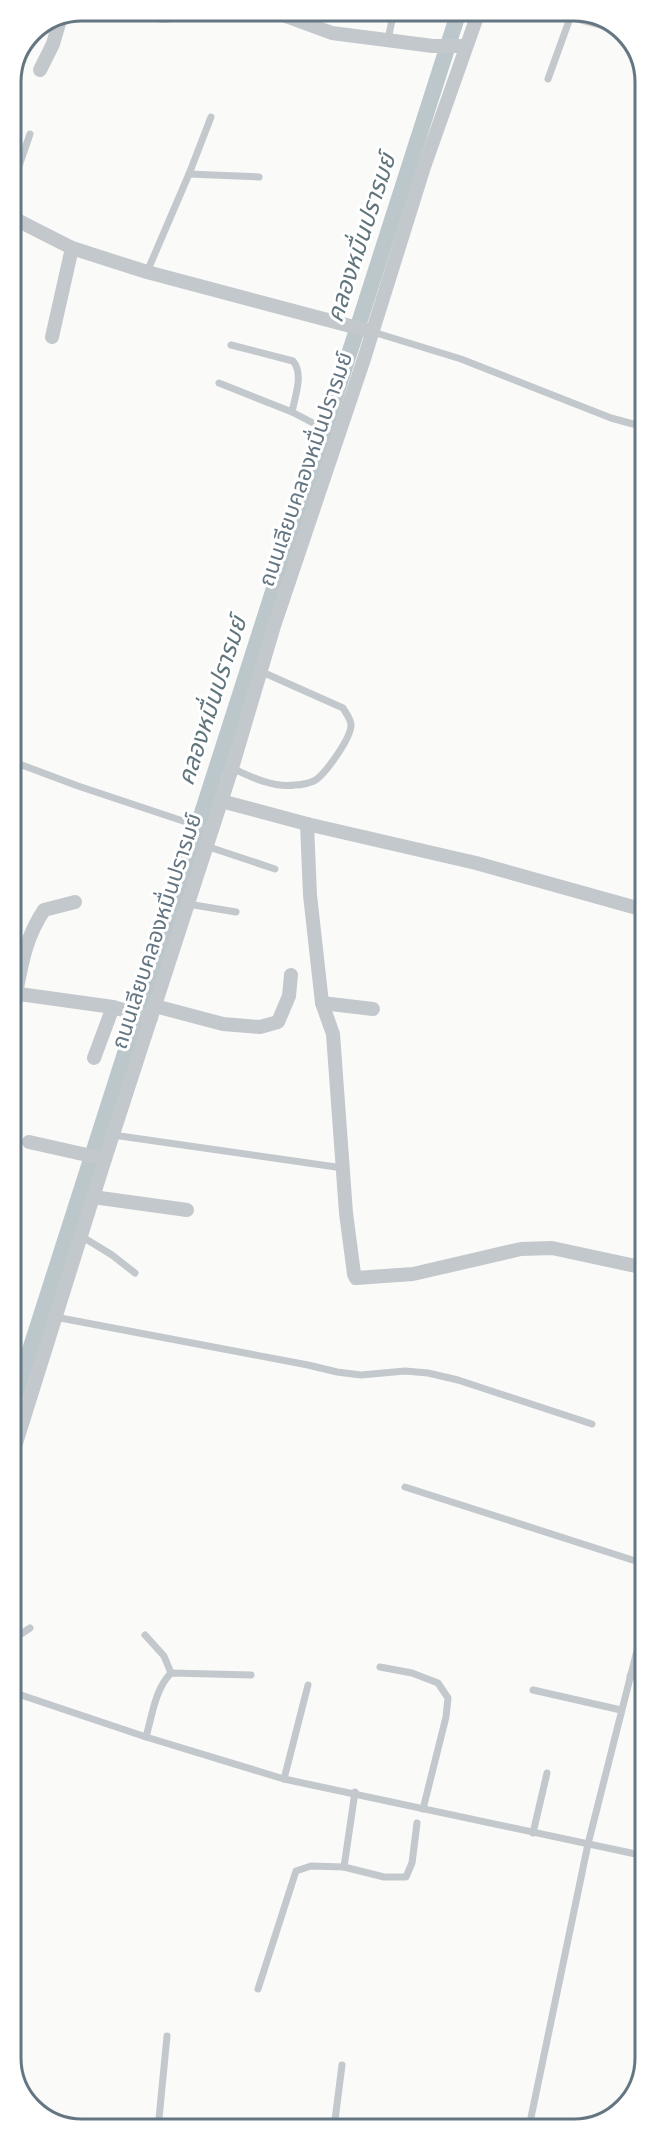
<svg xmlns="http://www.w3.org/2000/svg" width="656" height="2140" viewBox="0 0 656 2140" font-family="Mulish,'Noto Sans Thai',sans-serif">
<style>
.lines{fill:none;stroke-linecap:round;stroke-linejoin:round}
.canal{stroke:#bbc7cb;stroke-width:16}
.lane{stroke:#c3c8cc;stroke-width:7}
.street{stroke:#c3c8cc;stroke-width:14}
.labels{text-anchor:middle;stroke-width:6;stroke-linejoin:round;paint-order:stroke}
.street-label{font-size:22px;fill:#657683;stroke:#fff}
.water-label{font-size:24px;font-style:italic;fill:#60757c;stroke:#fff}
.rim{fill:none;stroke:#657683;stroke-width:3}
</style>
<rect width="100%" height="100%" fill="#fafaf8"/>
<g class="lines">
<polyline class="canal" points="12,1406 459,11"/>
<g class="lane">
<polyline points="547,11 623,31"/>
<polyline points="388,39 394,11"/>
<polyline points="548,79 570,18"/>
<polyline points="189,174 259,177"/>
<polyline points="11,189 30,134"/>
<polyline points="147,272 189,174 211,117"/>
<polyline points="373,332 461,359 611,418 644,427"/>
<path d="M231,345l62,16c11,13 2,35 -1,51l23,12 24,8"/>
<polyline points="219,383 292,412"/>
<polyline points="11,761 78,786 210,830"/>
<path d="M232,768c19,9 41,20 63,17 6,0 17,-2 22,-6 10,-8 35,-42 34,-55 -1,-6 -5,-11 -8,-16l-83,-37"/>
<polyline points="206,846 275,869"/>
<polyline points="188,904 236,912"/>
<polyline points="113,1135 343,1168"/>
<polyline points="81,1236 112,1255 135,1273"/>
<polyline points="12,1314 16,1302"/>
<polyline points="55,1317 308,1365 337,1372 361,1375 405,1371 428,1373 458,1380 592,1424"/>
<polyline points="12,1409 26,1412"/>
<polyline points="405,1487 645,1564"/>
<polyline points="145,1635 164,1656 171,1673"/>
<polyline points="12,1640 30,1628"/>
<polyline points="380,1667 412,1673 438,1683 448,1698 446,1717 423,1809"/>
<polyline points="630,1676 645,1680"/>
<polyline points="533,1690 621,1710"/>
<polyline points="12,1692 146,1737 284,1779 645,1856"/>
<path d="M146,1737c6,-21 9,-48 25,-64l80,2"/>
<polyline points="284,1779 308,1685"/>
<polyline points="355,1792 344,1867 384,1877 406,1877 412,1863 417,1823"/>
<polyline points="533,1833 547,1773"/>
<polyline points="258,1989 296,1871 311,1866 344,1867"/>
<polyline points="529,2127 588,1844 645,1619"/>
<polyline points="334,2128 342,2065"/>
<polyline points="158,2129 167,2036"/>
</g>
<g class="street">
<path d="M138,11c14,3 31,9 43,0"/>
<polyline points="272,11 332,33 433,46 466,46"/>
<polyline points="40,70 53,44 60,20"/>
<polyline points="11,217 72,248 147,272 373,332"/>
<polyline points="52,337 72,248"/>
<polyline points="221,801 307,824 476,863 644,910"/>
<polyline points="307,824 310,895 322,1003 333,1034 346,1213 354,1274 356,1278 413,1274 521,1249 552,1248 645,1268"/>
<polyline points="12,993 113,1007 151,1018"/>
<path d="M16,993c6,-31 10,-56 28,-83l31,-8"/>
<polyline points="322,1003 373,1009"/>
<polyline points="155,1006 223,1024 260,1027 278,1022 289,996 291,975"/>
<polyline points="94,1058 113,1007"/>
<polyline points="29,1142 105,1159"/>
<polyline points="93,1197 187,1210"/>
<polyline points="12,1456 105,1159 232,768 274,626 364,359 424,167 479,11"/>
</g>
</g>
<g class="labels">
<g class="street-label">
<text transform="translate(305 469) rotate(-71)" y="8">ถนนเลียบคลองหมื่นปรารมย์</text>
<text transform="translate(156 931) rotate(-72)" y="8">ถนนเลียบคลองหมื่นปรารมย์</text>
</g>
<g class="water-label">
<text transform="translate(361 238) rotate(-72)" y="8">คลองหมื่นปรารมย์</text>
<text transform="translate(212 701) rotate(-72)" y="8">คลองหมื่นปรารมย์</text>
</g>
</g>
<path d="M0 0H656V2140H0ZM82 21H574A61 61 0 0 1 635 82V2058A61 61 0 0 1 574 2119H82A61 61 0 0 1 21 2058V82A61 61 0 0 1 82 21Z" fill="#fff" fill-rule="evenodd"/>
<path class="rim" d="M82 21H574A61 61 0 0 1 635 82V2058A61 61 0 0 1 574 2119H82A61 61 0 0 1 21 2058V82A61 61 0 0 1 82 21Z"/>
</svg>
